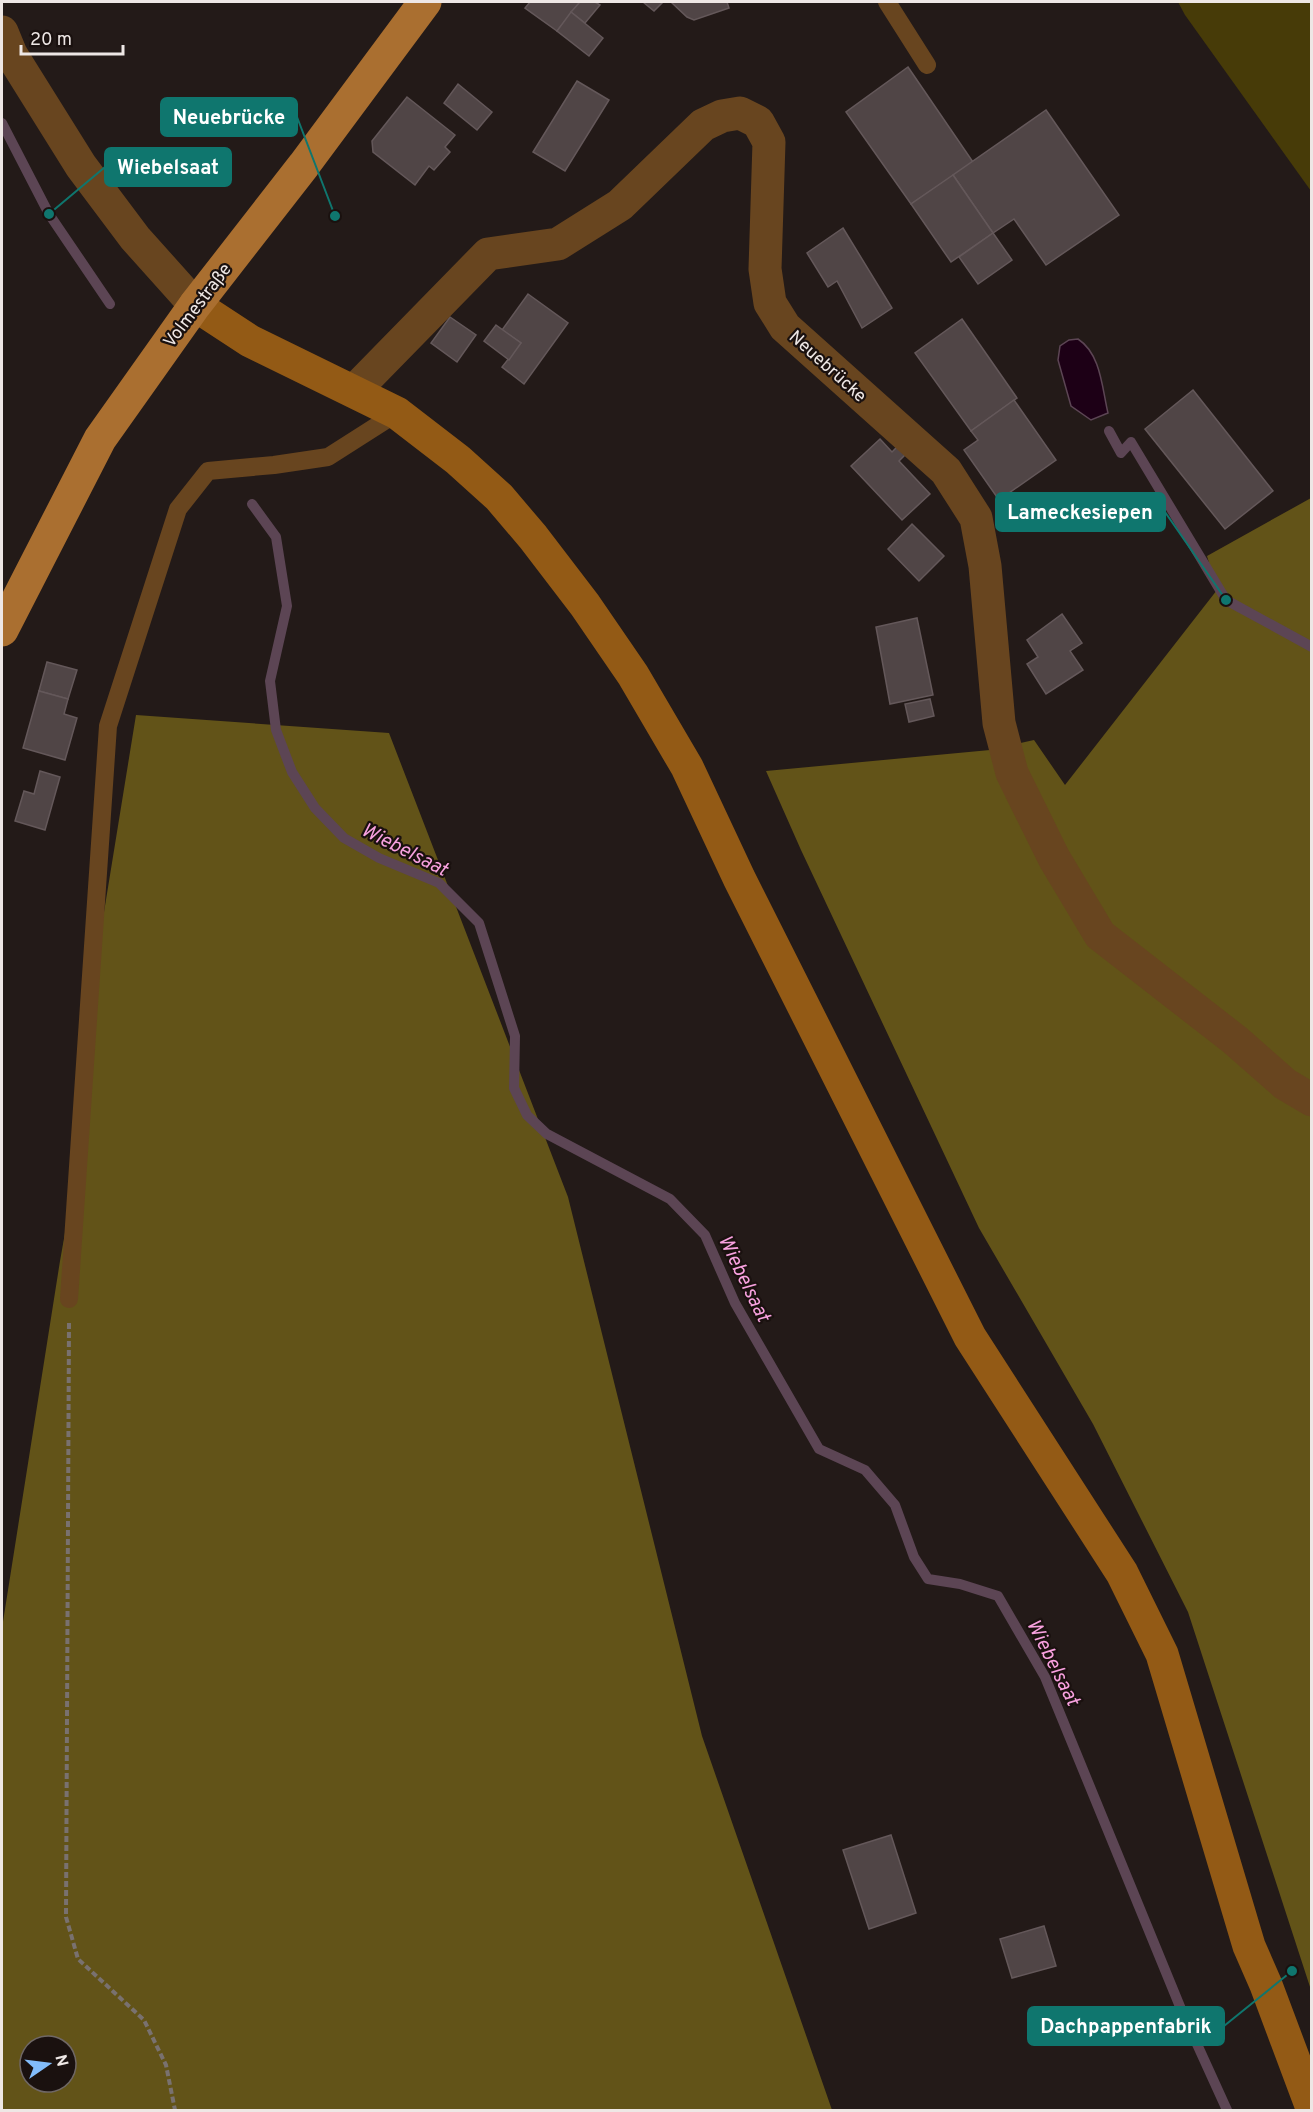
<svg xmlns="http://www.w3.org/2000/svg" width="1313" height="2112" viewBox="0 0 1313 2112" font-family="Overpass,sans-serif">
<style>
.green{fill:#473b08}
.forest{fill:#625318;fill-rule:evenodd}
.water{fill:#1d0016;stroke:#5c4554;stroke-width:1.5}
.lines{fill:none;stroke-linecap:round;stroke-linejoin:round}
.stream{stroke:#5c4554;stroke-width:10}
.building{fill:#504546;stroke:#64585a;stroke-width:1.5}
.path{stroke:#79716f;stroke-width:4;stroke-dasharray:6 3;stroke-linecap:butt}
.service{stroke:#68451f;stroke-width:18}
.minor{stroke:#68451f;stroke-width:33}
.secondary{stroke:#935a15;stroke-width:33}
.primary{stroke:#aa6f30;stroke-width:33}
.labels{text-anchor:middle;stroke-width:4.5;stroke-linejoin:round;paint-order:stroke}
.street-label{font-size:18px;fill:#eee7e5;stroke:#1a110f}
.water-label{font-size:20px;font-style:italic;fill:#f8a1df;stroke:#1a110f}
.leader{fill:none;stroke:#0f766e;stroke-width:2}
.callout-dot{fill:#0f766e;stroke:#1a110f;stroke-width:2}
.callout{fill:#0f766e;stroke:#0f766e;stroke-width:2}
.callout-label{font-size:20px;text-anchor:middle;font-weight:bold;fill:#fff}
</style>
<rect width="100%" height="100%" fill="#231a18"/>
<polygon class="green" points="1178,2 1311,2 1311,191 1185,15"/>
<g class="forest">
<polygon points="1311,498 1311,1990 1188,1612 1093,1424 979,1228 801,850 766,771 990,750 1034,740 1065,785 1217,590 1207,556"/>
<path d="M136,715l253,18 179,464 134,539 130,374h-830v-482l58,-367 21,-118 17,-194zM30,2046h36v36h-36z"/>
</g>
<path class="water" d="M1078,339c23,15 24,49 30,74l-17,7 -20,-14 -13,-46 2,-14 9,-6z"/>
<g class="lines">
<g class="stream">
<polyline points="2,123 49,214 110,304"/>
<polyline points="1109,431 1121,453 1131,442 1226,600 1312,647"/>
<polyline points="252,504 276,537 287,606 270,681 276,730 292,772 315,808 344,838 379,858 439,883 479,923 515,1036 514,1088 527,1115 547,1134 670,1199 705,1235 735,1303 819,1449 865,1470 895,1505 914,1557 928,1579 960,1584 998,1596 1045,1677 1181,2009 1227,2110"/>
</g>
</g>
<g class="building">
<polygon points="530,2 580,2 557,31 525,8"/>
<polygon points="580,2 595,2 600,5 585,23 571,12"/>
<polygon points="643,2 663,2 654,11"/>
<polygon points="671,2 727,2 729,8 694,20 687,17"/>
<polygon points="571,12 603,38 589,56 557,31"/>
<polygon points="908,67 973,162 911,204 846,112"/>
<polygon points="577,81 609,100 565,171 533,152"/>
<polygon points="458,84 492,112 477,130 444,103"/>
<polygon points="407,97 455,135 445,147 450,152 434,170 429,166 415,185 373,152 372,141"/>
<polygon points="1046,110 1119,215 1046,265 1014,219 993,233 953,175"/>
<polygon points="953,175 993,233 951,262 911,204"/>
<polygon points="843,228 892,308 862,328 837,281 828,287 807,253"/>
<polygon points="993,233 1012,260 978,284 959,257"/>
<polygon points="528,294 568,323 524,384 502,367 521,343 502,330"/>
<polygon points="450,317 476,335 457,362 431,343"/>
<polygon points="962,319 1017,398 971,431 915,353"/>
<polygon points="496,325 521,343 509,360 484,341"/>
<polygon points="1193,390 1273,491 1225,529 1145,429"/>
<polygon points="1014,400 1056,460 999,500 964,450 978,440 971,431"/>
<polygon points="880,439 892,452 898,446 905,455 899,461 930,494 902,520 851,466"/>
<polygon points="912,524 944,556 919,581 888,549"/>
<polygon points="1062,614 1082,643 1070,651 1083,670 1046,694 1027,664 1038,657 1027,640"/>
<polygon points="917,618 933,695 890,704 876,627"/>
<polygon points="47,662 77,670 68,699 39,691"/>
<polygon points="39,691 68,699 64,714 77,718 65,760 23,748"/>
<polygon points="930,699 934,716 909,722 905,704"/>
<polygon points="40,771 60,777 45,830 15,821 24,791 34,794"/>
<polygon points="891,1835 916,1913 869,1929 843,1850"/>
<polygon points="1044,1926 1056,1966 1012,1978 1000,1939"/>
</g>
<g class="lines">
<polyline class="path" points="69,1323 66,1917 78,1959 144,2020 166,2065 175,2110"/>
<g class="service">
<polyline points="887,2 927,65"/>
<polyline points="69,1299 108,726 178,509 208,471 274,465 328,457 397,413"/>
</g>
<g class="minor">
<polyline points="2,32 11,54 81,166 135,238 195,305"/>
<polyline points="354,391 488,254 558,244 620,205 703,125 722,116 740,113 758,122 769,142 765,269 770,303 785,327 946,471 976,518 985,566 999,723 1012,773 1054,858 1100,935 1235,1040 1285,1084 1312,1100"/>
</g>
<polyline class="secondary" points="195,305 250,341 397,413 458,460 499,497 533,537 585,605 633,675 687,767 739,878 970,1337 1122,1573 1162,1654 1249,1946 1266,1985 1312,2108"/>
<polyline class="primary" points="2,630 100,439 195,305 304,165 425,2"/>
</g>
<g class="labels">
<g class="street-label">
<text transform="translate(197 305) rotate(-53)" y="6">Volmestraße</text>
<text transform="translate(828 366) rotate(42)" y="6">Neuebrücke</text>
</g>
<g class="water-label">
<text transform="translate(405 849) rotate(27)" y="7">Wiebelsaat</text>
<text transform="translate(745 1278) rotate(64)" y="7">Wiebelsaat</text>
<text transform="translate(1054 1662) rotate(63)" y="7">Wiebelsaat</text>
</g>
</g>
<path class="leader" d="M335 216L297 117M49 214L105 167M1226 600L1165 512M1292 1971L1224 2026"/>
<g class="callout-dot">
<circle cx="335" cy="216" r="6"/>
<circle cx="49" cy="214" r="6"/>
<circle cx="1226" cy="600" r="6"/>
<circle cx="1292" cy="1971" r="6"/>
</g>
<g class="callout">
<rect x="161" y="98" width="136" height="38" rx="6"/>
<rect x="105" y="148" width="126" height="38" rx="6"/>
<rect x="996" y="493" width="169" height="38" rx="6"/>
<rect x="1028" y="2007" width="196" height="38" rx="6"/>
</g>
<g class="callout-label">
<text x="229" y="124">Neuebrücke</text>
<text x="168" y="174">Wiebelsaat</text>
<text x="1080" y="519">Lameckesiepen</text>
<text x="1126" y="2033">Dachpappenfabrik</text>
</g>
<rect width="1313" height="2112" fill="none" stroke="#eee7e5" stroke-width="6"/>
<g transform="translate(48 2064) rotate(76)"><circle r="28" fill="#1a110f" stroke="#6f6765" stroke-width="1.5"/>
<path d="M0-4.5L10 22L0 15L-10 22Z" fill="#82bcfa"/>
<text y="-9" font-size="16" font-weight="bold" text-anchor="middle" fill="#eee7e5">N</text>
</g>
<path d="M21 45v9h102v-9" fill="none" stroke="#eee7e5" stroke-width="3"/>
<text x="30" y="45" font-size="18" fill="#eee7e5" stroke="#1a110f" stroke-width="4.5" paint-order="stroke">20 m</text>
</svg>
